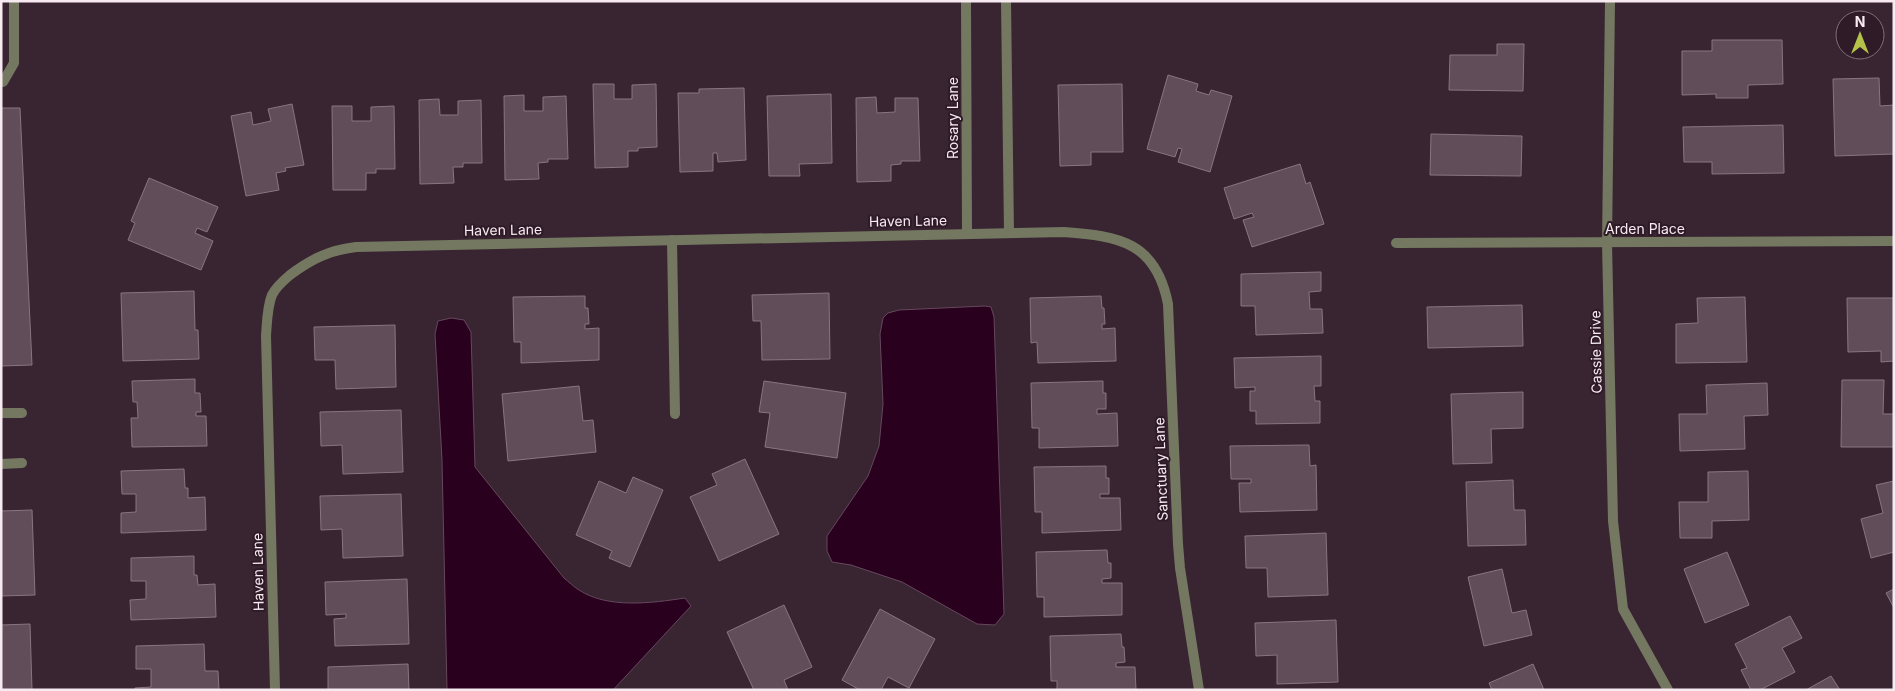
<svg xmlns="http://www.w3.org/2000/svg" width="1895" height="691" viewBox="0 0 1895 691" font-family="Inter,sans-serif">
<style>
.water{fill:#29011e;stroke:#67475d}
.building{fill:#614c59;stroke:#8b7482}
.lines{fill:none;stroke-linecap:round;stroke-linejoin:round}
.lane{stroke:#747860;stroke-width:10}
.street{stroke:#747860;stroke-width:10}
.labels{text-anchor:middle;stroke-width:4;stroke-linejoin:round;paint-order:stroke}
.street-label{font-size:14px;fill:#f7eaf1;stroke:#2e1b27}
</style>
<rect width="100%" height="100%" fill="#382531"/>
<g class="water">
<polygon points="985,306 991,307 994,317 1004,614 995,625 977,624 902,582 851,565 832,562 827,551 827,536 868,476 879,446 883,404 880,334 883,318 888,313 899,310"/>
<path d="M451,318l13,2 7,12 4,135 89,111c5,4 10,9 15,12 29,19 73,13 106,8l6,8 -78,84h-166l-5,-230 -7,-126 3,-13z"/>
</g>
<g class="building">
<polygon points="1712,40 1782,40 1783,84 1748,85 1748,98 1716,98 1716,94 1682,95 1682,51 1712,51"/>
<polygon points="1497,44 1524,44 1523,91 1449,90 1450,55 1497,55"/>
<polygon points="1168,75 1198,84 1196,91 1209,95 1211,90 1232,96 1210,172 1178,162 1182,149 1178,148 1175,157 1147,149"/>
<polygon points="1879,78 1880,106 1894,105 1894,154 1835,156 1833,79"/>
<polygon points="593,84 614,84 614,99 632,99 632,85 656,84 657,147 638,148 638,151 628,151 628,167 595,168"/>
<polygon points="1122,84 1123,152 1091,152 1091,165 1060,166 1058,85"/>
<polygon points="744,88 746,160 718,162 717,153 713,153 713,171 680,172 678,93 699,93 699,89"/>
<polygon points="831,94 832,163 799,164 800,176 769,176 767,96"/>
<polygon points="524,95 524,111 543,111 543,97 566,96 568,159 548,159 548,162 538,163 539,179 505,180 504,96"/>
<polygon points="876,97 877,113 895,112 895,98 918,98 920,161 901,161 901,164 891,165 891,181 857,182 856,98"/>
<polygon points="439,99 440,115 458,115 458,101 481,100 482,163 463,163 463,167 453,167 454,183 420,184 419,100"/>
<polygon points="292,104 304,165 285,168 286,171 276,173 279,190 246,196 231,116 251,112 253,125 271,121 268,109"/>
<polygon points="332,106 352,106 352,121 371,121 371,107 394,106 395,169 376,169 376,173 366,173 366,190 333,190"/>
<polygon points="1,108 20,108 32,365 1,366"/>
<polygon points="1783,125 1784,173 1712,174 1712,162 1684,162 1683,127"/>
<polygon points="1431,134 1522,136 1521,176 1430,175"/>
<polygon points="1300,164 1306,184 1310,182 1324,224 1252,247 1243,220 1254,217 1252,213 1234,219 1224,188"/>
<polygon points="149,178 218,207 207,232 197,228 195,233 213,241 201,270 128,240 135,223 131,221"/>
<polygon points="1321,272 1321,291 1309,292 1310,309 1322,309 1323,333 1256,335 1255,306 1241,306 1241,274"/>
<polygon points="194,291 195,330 198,330 199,359 123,361 121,293"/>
<polygon points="829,293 830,359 762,360 761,321 753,321 752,295"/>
<polygon points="585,296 585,308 588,308 589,324 585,324 585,329 599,328 599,360 521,363 521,342 514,342 513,297"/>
<polygon points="1101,296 1102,308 1104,308 1105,324 1102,324 1102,329 1115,328 1116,361 1038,363 1037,342 1031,343 1030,298"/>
<polygon points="1745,297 1747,362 1676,363 1676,324 1698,323 1697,298"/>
<polygon points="1847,298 1894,298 1894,361 1881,362 1881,351 1848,352"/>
<polygon points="1522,305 1523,346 1428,348 1427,307"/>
<polygon points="395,325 396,387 336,389 335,360 315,360 314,327"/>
<polygon points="1321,356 1321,386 1314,386 1315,401 1320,401 1320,423 1256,424 1256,411 1250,411 1250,391 1255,391 1255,387 1235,388 1234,358"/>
<polygon points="195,379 195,393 200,393 201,412 196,412 196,416 206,416 207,446 132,447 131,418 138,418 137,402 133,402 132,381"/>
<polygon points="1842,380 1884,380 1883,414 1894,414 1894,447 1841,447"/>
<polygon points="764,381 846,393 837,458 765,447 770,413 759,412"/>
<polygon points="1103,381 1103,393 1106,393 1106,409 1097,409 1097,414 1117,413 1118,446 1039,448 1039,428 1032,428 1031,383"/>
<polygon points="1767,383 1768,415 1744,416 1745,449 1680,451 1679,414 1707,414 1706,385"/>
<polygon points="579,386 583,421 593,420 596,452 508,461 502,394"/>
<polygon points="1523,392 1523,428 1491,429 1492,463 1453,464 1451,394"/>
<polygon points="401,410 403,472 343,474 342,445 321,446 320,412"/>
<polygon points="1309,445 1310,466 1316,465 1317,510 1240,512 1239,483 1251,483 1251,479 1231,479 1230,446"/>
<polygon points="745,459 779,534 719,561 690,497 717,485 712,474"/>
<polygon points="1106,466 1106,478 1109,478 1109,494 1100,494 1100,498 1120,498 1121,530 1042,533 1042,512 1035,512 1034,467"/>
<polygon points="184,469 185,488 188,488 188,498 205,497 206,530 121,533 121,513 136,512 136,494 122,494 121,471"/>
<polygon points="1748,471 1749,520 1712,521 1712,538 1680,538 1679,502 1708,502 1708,472"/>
<polygon points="633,477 663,490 630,567 609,558 612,551 576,535 599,481 626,493"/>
<polygon points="1513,480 1514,510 1525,510 1526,545 1468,546 1466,482"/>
<polygon points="1894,481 1894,552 1871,558 1861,519 1883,513 1876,485"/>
<polygon points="401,494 403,556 343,558 342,529 321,530 320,496"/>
<polygon points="32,510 35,595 1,596 1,511"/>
<polygon points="1326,533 1328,595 1268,597 1267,568 1246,568 1245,536"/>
<polygon points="1107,550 1108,563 1111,563 1111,578 1102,579 1102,583 1122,583 1122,615 1044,617 1044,597 1037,597 1036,552"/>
<polygon points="1727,552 1749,605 1705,623 1684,569"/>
<polygon points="194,556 194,575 197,575 198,585 215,584 216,617 131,620 130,600 146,599 146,581 131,581 131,558"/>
<polygon points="1502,569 1512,613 1526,610 1532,635 1484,646 1468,577"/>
<polygon points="407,579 409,644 335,646 334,619 346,618 346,614 326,615 325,582"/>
<polygon points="1894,589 1894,608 1886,593"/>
<polygon points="784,605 812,667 784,680 788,690 754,690 727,632"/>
<polygon points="880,609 935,639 909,688 888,677 881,690 860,690 842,680"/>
<polygon points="1790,616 1802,638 1782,648 1795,672 1760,690 1751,690 1741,670 1747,668 1735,644"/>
<polygon points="1336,620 1338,682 1277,684 1277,655 1256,656 1255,623"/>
<polygon points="30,624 32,690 1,690 1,625"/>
<polygon points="1121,634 1122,647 1124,647 1125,662 1116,663 1116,667 1135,667 1136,690 1057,690 1057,681 1051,681 1050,636"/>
<polygon points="204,644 205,671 218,671 219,690 135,690 135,688 151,687 151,669 136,669 136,646"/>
<polygon points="408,664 409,690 328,690 328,667"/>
<polygon points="1533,664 1544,690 1492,690 1489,683"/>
<polygon points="1831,676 1840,690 1806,690"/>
</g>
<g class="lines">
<g class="lane">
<polyline points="1,82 3,82 14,63 14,1"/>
<polyline points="1,413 22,413"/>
<polyline points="1,464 22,463"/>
</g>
<g class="street">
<polyline points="966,1 967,234"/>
<polyline points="1006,1 1009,233"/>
<polyline points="1610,1 1607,243 1613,521 1623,609 1668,690"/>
<polyline points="672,240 675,414"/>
<polyline points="1396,243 1894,241"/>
<path d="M275,690l-9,-354c1,-13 1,-29 6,-41 4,-8 12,-15 18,-20 21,-16 40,-25 66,-28l708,-15c55,4 92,10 104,72l10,240 2,24 19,122"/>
</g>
</g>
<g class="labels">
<g class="street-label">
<text transform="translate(953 118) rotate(-90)" y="5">Rosary Lane</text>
<text transform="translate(908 221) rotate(-1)" y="5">Haven Lane</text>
<text x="1645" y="234">Arden Place</text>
<text transform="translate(503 230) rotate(-1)" y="5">Haven Lane</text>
<text transform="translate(1596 352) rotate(-91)" y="5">Cassie Drive</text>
<text transform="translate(1161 469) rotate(-92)" y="5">Sanctuary Lane</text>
<text transform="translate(258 572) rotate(-91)" y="5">Haven Lane</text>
</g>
</g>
<rect width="1895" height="691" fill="none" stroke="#f7eaf1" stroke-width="5"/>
<g transform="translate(1860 35)"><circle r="24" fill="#2e1b27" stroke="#7e6e78"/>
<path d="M0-4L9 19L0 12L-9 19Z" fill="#b5c249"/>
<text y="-8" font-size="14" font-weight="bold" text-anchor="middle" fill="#f7eaf1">N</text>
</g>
</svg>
